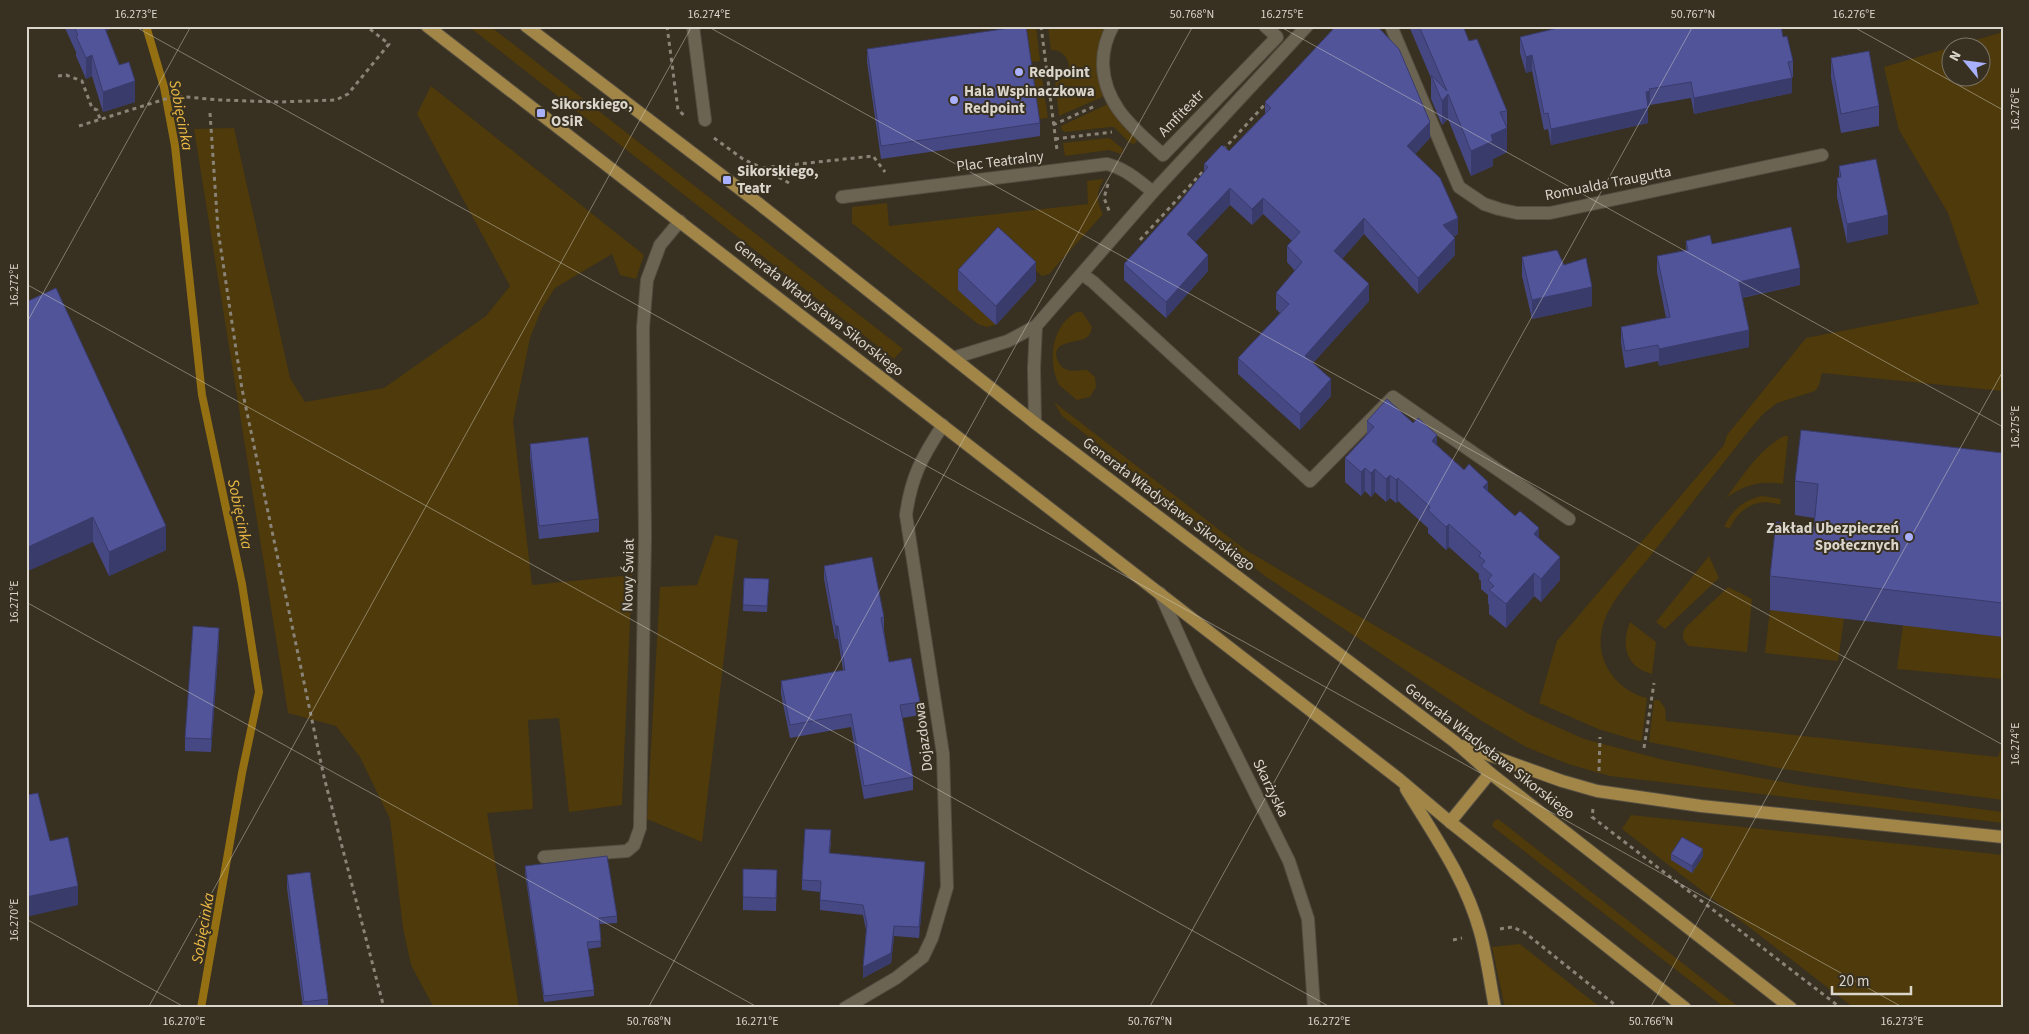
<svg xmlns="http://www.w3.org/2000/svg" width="2029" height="1034" viewBox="0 0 2029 1034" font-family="'Source Sans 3',sans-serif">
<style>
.green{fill:#4e3a0a;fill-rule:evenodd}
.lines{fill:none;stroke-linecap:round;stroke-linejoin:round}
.stream{stroke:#947012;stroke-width:8}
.lane-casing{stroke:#544d40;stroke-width:14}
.street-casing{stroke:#544d40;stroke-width:14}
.primary-casing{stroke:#544d40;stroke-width:14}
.path{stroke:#8a8377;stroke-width:3;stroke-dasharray:4 4;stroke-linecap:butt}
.lane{stroke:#6c6453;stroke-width:12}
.street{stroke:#6c6453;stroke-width:12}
.primary{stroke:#a18648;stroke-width:12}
.wall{fill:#464884}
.shaded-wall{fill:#393b6b}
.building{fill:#515499;stroke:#393b6b}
.ticks{fill:none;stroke:#dbd6cc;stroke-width:1;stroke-opacity:0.45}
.poi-dot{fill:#a9b0fc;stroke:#383021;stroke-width:2}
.labels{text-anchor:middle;stroke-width:4;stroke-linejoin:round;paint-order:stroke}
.poi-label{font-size:15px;font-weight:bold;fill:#dbd6cc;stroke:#383021;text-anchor:start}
.street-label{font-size:15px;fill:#dbd6cc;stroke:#383021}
.water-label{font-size:16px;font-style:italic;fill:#e9b844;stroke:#383021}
.neatline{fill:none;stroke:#dbd6cc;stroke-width:2}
.ticks-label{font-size:12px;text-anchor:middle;fill:#dbd6cc}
</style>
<rect width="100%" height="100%" fill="#383021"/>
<g class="green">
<polygon points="468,26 490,26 903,349 894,359"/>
<polygon points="1025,26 1036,26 1040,61 1029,62"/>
<path d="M1048,26h65l-8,20 4,48 -50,22 -4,-34 9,-4 5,-13c-2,-9 -8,-15 -18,-15z"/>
<path d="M2003,32v359l-181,-18 -3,12 -4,6 -38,12 -14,11 -13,15c-33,42 -66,84 -99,126 -15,19 -37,41 -46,64 -14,35 7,70 42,79l-5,42 -4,1 -40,-12 -59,-26 18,-62 167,-196 3,-10 79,-97 173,-34 -31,-91 -49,-83 -15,-63zM1952,48h30v30h-30z"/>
<polygon points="1042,78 1048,118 1038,119 1032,80"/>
<polygon points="431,86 644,255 636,279 620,275 612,254 555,288 542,308 530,338 513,421 532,585 632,575 622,805 569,812 559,718 528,720 533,809 487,813 519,1008 434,1008 411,965 403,928 390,819 360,757 336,726 288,713 194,129 234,128 290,378 305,402 384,388 486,316 510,286 417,114"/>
<polygon points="1112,102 1142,136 1134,144 1130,143 1114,127 1110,127 1065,132 1062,130 1061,126"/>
<polygon points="1108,138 1111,139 1123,149 1121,154 1109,150 1065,156 1063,143"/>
<path d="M1104,179c-8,12 -8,22 -1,35l-54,60 -7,2 -30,-27 -54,40 38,36 -9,2 -9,-3 -126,-101v-16l35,-4 2,23 199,-22 -1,-23z"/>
<path d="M1077,312h5l10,15c-1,4 -1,7 -5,10 -8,7 -40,2 -28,26 6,11 19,7 28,7l8,7 1,10 -6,10 -13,3 -18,-15c-12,-24 -7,-61 18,-73z"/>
<polygon points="1054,402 1244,549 1475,684 1531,715 1584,739 1664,760 1805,786 2003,812 2003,823 1610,776 1568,764 1526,747 1480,720 1265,576 1062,416"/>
<path d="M1784,436h4l-5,48c-23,-4 -39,1 -57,14 17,-22 33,-49 58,-62z"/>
<path d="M1762,496l19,3 -1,6c-22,-8 -41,3 -50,23l-6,-1c8,-17 19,-27 38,-31z"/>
<polygon points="715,535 738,540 702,842 647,819 660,587 697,585"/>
<polygon points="1709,556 1719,578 1665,629 1656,622"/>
<path d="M1728,587l24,12 -5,53 -58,-6c-7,-6 -8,-12 -3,-19z"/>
<polygon points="1770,610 1844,618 1838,661 1765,653"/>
<path d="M1630,622l26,20 -4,32c-27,-7 -31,-29 -22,-52z"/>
<polygon points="1903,625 2003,637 2003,679 1897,669"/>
<polygon points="1654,700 1659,700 1665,708 1666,721 1998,757 2003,743 2003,800 1910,788 1784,769 1649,742"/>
<polygon points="1631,815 2003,855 2003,1008 1854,1008 1622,829"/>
<polygon points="1498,819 1740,1008 1725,1008 1492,826 1494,821"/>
<polygon points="1520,944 1601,1008 1505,1008 1492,947"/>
</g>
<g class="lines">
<polyline class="stream" points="146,26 164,87 175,146 202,395 242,584 259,692 242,773 201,1008"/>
<g class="lane-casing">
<polyline id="lane" points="1082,274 1093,282 1310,481 1393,397 1569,519"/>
</g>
<g class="street-casing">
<g id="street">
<polyline points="693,26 705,120"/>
<path d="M1113,26c-7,12 -10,25 -10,38 1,42 32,65 60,91l114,-118 -12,-11"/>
<polyline points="1391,26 1459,187 1484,204 1499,209 1517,213 1550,213 1822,155"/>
<path d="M842,197l265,-33c19,5 31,16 46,28"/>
<polyline points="953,358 1008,341 1036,326 1153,192 1307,26"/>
<polyline points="1035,423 1034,368 1036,326"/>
<polyline points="1160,593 1199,680 1289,861 1308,919 1314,1008"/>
<polyline points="544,857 627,851 634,845 640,828 645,536 643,328 647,280 660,245 680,221"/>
<path d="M845,1008l51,-30 27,-21 9,-19 15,-51 -4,-133 -37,-239c5,-38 16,-58 37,-90"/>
</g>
</g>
<g class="primary-casing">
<g id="primary">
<polyline points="427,26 1399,779 1450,822 1685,1008"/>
<polyline points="526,26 758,203 1035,423 1455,742 1490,773 1791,1008"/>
<polyline points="1464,746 1562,781 1597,791 1701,806 2003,837"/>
<path d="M1406,789c28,46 60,91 74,143 7,25 10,51 15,76"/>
<polyline points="1450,822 1490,773"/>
</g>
</g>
<g class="path">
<polyline points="667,26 678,110 685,116"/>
<polyline points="1041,26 1057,150"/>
<polyline points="58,76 66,75 82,81 92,108 97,110 100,119"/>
<polyline points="210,113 218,230 242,389 324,777 384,1008"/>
<polyline points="1053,125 1095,106"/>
<polyline points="79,126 175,96 220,100 279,102 336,100 348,94 389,44 366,26"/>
<polyline points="714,138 743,159 762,168"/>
<polyline points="1055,139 1112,132"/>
<polyline points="1223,150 1268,101"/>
<polyline points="789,183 762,168 873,156 885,172"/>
<polyline points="1108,184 1104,198 1110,213"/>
<polyline points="1140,240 1207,167"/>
<polyline points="1644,748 1654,683"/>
<polyline points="1599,771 1600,737"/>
<polyline points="1593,809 1592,817 1841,1008"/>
<polyline points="1500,929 1512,927 1524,932 1619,1008"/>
<polyline points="1453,940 1462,938"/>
</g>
<use href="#lane" class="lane"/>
<use href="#street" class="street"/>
<use href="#primary" class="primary"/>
</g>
<g class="wall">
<polygon points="64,26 110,26 110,29 106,31 135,102 103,112 92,76 86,79 76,56 76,52"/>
<polygon points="1409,26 1463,26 1469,41 1507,111 1507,152 1493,159 1493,166 1471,176 1448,119 1442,125 1431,99 1431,78"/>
<polygon points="1520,37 1783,37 1793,61 1793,77 1792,77 1792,93 1694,114 1691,98 1650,105 1650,107 1648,107 1648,123 1551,145 1548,129 1544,130 1532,71 1526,73 1520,53"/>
<polygon points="867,49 1040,123 1040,136 881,159 867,62"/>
<polygon points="1831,58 1879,106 1879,126 1841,133 1831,77"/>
<polygon points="1265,102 1430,138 1415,154 1458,234 1453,237 1455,255 1418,294 1364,234 1342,259 1369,301 1313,363 1331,396 1300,430 1238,374 1238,358 1280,313 1276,309 1276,293 1295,271 1287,262 1287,246 1292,241 1263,214 1252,225 1230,205 1195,242 1208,271 1166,318 1124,280 1124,264 1180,202 1204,172 1204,164 1229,151 1265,114"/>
<polygon points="1839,166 1888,234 1847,243 1837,197 1837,178 1839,178"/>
<polygon points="1686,241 1712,244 1800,285 1742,298 1749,347 1659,366 1658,361 1625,368 1621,343 1621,327 1666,318 1657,272 1657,256 1686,250"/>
<polygon points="1522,257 1564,265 1592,306 1532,319 1522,276"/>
<polygon points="958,270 1036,281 996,325 958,290"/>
<polygon points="26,302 166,550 109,576 93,542"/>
<polygon points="1367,421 1437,445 1539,538 1560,580 1541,602 1534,596 1506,628 1489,614 1489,605 1488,603 1488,595 1481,589 1481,581 1479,579 1479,574 1449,547 1446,550 1428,533 1428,528 1398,501 1396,503 1390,498 1386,502 1375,492 1371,497 1365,491 1361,496 1345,482 1345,458 1367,434"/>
<polygon points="530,444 599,519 599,532 539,539 530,457"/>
<polygon points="2003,453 2003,637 1770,610 1770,576 1814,526 1814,518 1795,515 1795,481"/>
<polygon points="824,566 884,617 884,630 889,662 920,702 920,715 902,718 913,777 913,790 864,799 851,727 790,738 781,694 781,681 843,670 838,639 835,639 824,579"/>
<polygon points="744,578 769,579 767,612 743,611"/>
<polygon points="219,641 211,752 185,751 185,738"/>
<polygon points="831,841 830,853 925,872 919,938 894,936 891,963 863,978 866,930 863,915 820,910 820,892 802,890 802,880"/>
<polygon points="1671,854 1703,856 1692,873 1671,860"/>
<polygon points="525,866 617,916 617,923 599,924 601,947 588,949 594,990 594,996 544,1002 525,873"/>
<polygon points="743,869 777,870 776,911 743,910"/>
<polygon points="287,875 328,999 328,1008 303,1008 287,888"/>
</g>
<g class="shaded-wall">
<polygon points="99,26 110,26 110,29 99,34"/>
<polygon points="92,55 92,76 86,79 86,58"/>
<polygon points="1532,55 1532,71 1526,73 1526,57"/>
<polygon points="1792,78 1792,93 1694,114 1694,98"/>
<polygon points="135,81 135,102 103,112 103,92"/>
<polygon points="1650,91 1650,107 1646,108 1646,92"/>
<polygon points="1448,94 1448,119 1442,125 1442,101"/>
<polygon points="1648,108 1648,123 1551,145 1551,129"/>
<polygon points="1430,122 1430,138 1407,163 1407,146"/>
<polygon points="1507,128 1507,152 1493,159 1493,166 1471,176 1471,151 1491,135"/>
<polygon points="1230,188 1230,205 1187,251 1187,234"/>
<polygon points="1263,198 1263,214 1252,225 1252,209"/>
<polygon points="1888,215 1888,234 1847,243 1847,224"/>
<polygon points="1364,218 1364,234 1334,268 1334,251"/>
<polygon points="1458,218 1458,234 1443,241 1443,225"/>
<polygon points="1455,238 1455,255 1418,294 1418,278"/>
<polygon points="1208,255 1208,271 1166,318 1166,302"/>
<polygon points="1036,262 1036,281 996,325 996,306"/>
<polygon points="1800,268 1800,285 1739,298 1739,282"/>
<polygon points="1369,284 1369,301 1305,372 1305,356"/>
<polygon points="1592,287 1592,306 1532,319 1532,300"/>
<polygon points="1749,330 1749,347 1659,366 1659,349"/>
<polygon points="1331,379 1331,396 1300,430 1300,414"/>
<polygon points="1437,435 1437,459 1432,441"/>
<polygon points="1365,468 1365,491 1361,496 1361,472"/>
<polygon points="1375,469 1375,492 1371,497 1371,473"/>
<polygon points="1390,475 1390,498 1386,502 1386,479"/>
<polygon points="1398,478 1398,501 1396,503 1396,480"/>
<polygon points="1488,482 1488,505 1483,487"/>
<polygon points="93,517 93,542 26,572 26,548"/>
<polygon points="1449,524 1449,547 1446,550 1446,527"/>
<polygon points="166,526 166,550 109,576 109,552"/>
<polygon points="1539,528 1539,551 1534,534"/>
<polygon points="1560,557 1560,580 1541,602 1541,579"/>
<polygon points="1534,573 1534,596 1506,628 1506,604"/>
<rect x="835" y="626" width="3" height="13"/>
<polygon points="219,628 219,641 211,752 211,739"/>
<polygon points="1703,849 1703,856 1692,873 1692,866"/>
<polygon points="925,862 925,872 919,938 919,927"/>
<polygon points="78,886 78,905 26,917 26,897"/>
<polygon points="894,926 894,936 891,963 863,978 863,967"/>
</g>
<g class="building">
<polygon points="74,26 104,26 119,65 129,62 135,81 103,92 92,55 86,58 76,36 78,35"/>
<polygon points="1023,26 1026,26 1040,123 881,146 867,49"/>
<polygon points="1336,26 1377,26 1399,49 1430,122 1407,146 1440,178 1458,218 1443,225 1455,238 1418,278 1364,218 1334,251 1369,284 1305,356 1331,379 1300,414 1238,358 1289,304 1276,293 1302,262 1287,246 1300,232 1263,198 1252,209 1230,188 1187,234 1208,255 1166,302 1124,264 1180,202 1208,167 1204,164 1222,145 1229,151 1271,108 1265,102"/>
<polygon points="1419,26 1463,26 1469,41 1477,39 1507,111 1500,112 1507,128 1491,135 1493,141 1471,151 1448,94 1442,101 1431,75 1447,91"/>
<polygon points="1566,26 1781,26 1783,37 1787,36 1793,61 1788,62 1792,78 1694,98 1691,82 1649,89 1650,91 1646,92 1648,108 1551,129 1548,113 1544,114 1532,55 1526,57 1520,37"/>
<polygon points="1869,51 1879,106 1841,114 1831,58"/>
<polygon points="1876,159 1888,215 1847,224 1837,178 1841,177 1839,166"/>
<polygon points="998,227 1036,262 996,306 958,270"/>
<polygon points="1791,227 1800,268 1739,282 1749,330 1659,349 1658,345 1625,351 1621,327 1670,317 1657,256 1688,250 1686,241 1710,235 1712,244"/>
<polygon points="1557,250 1564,265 1586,258 1592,287 1532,300 1522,257"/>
<polygon points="56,288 166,526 109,552 93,517 26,548 26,302"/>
<polygon points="1387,399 1413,423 1418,418 1437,435 1432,441 1464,470 1469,464 1488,482 1483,487 1515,516 1520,511 1529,519 1539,528 1534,534 1560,557 1541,579 1534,573 1506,604 1489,590 1494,586 1488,580 1492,575 1481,566 1485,561 1479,556 1481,553 1449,524 1446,527 1428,510 1430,507 1398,478 1396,480 1390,475 1386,479 1375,469 1371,473 1365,468 1361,472 1345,458 1374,427 1367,421"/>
<polygon points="1801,430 2003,453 2003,603 1770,576 1776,522 1814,526 1818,484 1795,481"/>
<polygon points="588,437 599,519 539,526 530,444"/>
<polygon points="872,557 884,617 881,618 889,662 911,658 920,702 900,705 913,777 864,786 851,714 790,725 781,681 845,670 838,626 835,626 824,566"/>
<polygon points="744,578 769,579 767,606 743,605"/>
<polygon points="193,626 219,628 211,739 185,738"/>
<polygon points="38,793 50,841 68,837 78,886 26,897 26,795"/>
<polygon points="805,829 831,830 829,853 925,862 919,927 894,926 891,953 863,967 867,924 863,905 820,900 821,881 802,880"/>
<polygon points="1682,837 1703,849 1692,866 1671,854"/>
<polygon points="607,856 617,916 599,918 601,941 587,942 594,990 544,996 525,866"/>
<polygon points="743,869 777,870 776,898 743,897"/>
<polygon points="310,872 328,999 304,1002 287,875"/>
</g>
<path class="ticks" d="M134,26l1770,982M707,26l1296,719M1279,26l724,401M1852,26l151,84M26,284l1306,724M26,324l165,-298M26,602l733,406M26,919l160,89M148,1008l544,-982M648,1008l545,-982M1149,1008l544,-982M1650,1008l353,-637"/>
<g class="poi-dot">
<circle cx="1019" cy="72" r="5"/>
<circle cx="954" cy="100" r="5"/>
<rect x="536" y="108" width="10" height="10" rx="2.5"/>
<rect x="722" y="175" width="10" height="10" rx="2.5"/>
<circle cx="1909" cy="537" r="5"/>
</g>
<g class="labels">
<g class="poi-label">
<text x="1029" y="77">Redpoint</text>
<text x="964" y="96">Hala Wspinaczkowa<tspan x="964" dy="17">Redpoint</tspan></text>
<text x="551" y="109">Sikorskiego,<tspan x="551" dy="17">OSiR</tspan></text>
<text x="737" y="176">Sikorskiego,<tspan x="737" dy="17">Teatr</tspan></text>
<text x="1899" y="533" text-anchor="end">Zakład Ubezpieczeń<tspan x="1899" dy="17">Społecznych</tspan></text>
</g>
<g class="street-label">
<text transform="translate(1181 113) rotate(-46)" y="5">Amfiteatr</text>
<text transform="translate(1000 161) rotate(-7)" y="5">Plac Teatralny</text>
<text transform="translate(1608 183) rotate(-11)" y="5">Romualda Traugutta</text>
<text transform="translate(819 308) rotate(38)" y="5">Generała Władysława Sikorskiego</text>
<text transform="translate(1169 504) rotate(37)" y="5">Generała Władysława Sikorskiego</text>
<text transform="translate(628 575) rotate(-89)" y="5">Nowy Świat</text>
<text transform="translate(923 737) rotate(-97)" y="5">Dojazdowa</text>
<text transform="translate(1490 751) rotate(38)" y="5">Generała Władysława Sikorskiego</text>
<text transform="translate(1271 788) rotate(64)" y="5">Skarżyska</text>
</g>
<g class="water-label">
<text transform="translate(182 115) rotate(79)" y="6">Sobięcinka</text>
<text transform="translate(241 514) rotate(78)" y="6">Sobięcinka</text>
<text transform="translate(202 928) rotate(-80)" y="6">Sobięcinka</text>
</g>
</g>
<rect width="2029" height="1034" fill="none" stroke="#383021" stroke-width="55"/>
<g transform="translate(1966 62) rotate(299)"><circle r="24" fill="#383021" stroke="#797265"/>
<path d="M0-4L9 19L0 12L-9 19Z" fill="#a9b0fc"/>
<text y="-8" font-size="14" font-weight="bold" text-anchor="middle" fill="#dbd6cc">N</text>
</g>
<path d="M1832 986v8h79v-8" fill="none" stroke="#dbd6cc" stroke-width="2.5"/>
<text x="1839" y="986" font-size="15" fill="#dbd6cc" stroke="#383021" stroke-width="4" paint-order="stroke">20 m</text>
<rect x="28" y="28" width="1974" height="978" class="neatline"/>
<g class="ticks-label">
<text x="136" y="18">16.273°E</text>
<text x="709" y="18">16.274°E</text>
<text x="1192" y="18">50.768°N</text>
<text x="1282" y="18">16.275°E</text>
<text x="1693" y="18">50.767°N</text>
<text x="1854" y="18">16.276°E</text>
<text transform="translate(2015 109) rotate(-90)" y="4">16.276°E</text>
<text transform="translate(14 285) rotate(-90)" y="4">16.272°E</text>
<text transform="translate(2015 427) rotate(-90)" y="4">16.275°E</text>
<text transform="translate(14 602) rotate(-90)" y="4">16.271°E</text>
<text transform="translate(2015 744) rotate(-90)" y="4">16.274°E</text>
<text transform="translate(14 920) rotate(-90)" y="4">16.270°E</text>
<text x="184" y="1025">16.270°E</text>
<text x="649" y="1025">50.768°N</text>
<text x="757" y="1025">16.271°E</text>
<text x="1150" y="1025">50.767°N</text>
<text x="1329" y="1025">16.272°E</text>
<text x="1651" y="1025">50.766°N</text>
<text x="1902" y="1025">16.273°E</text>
</g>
</svg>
